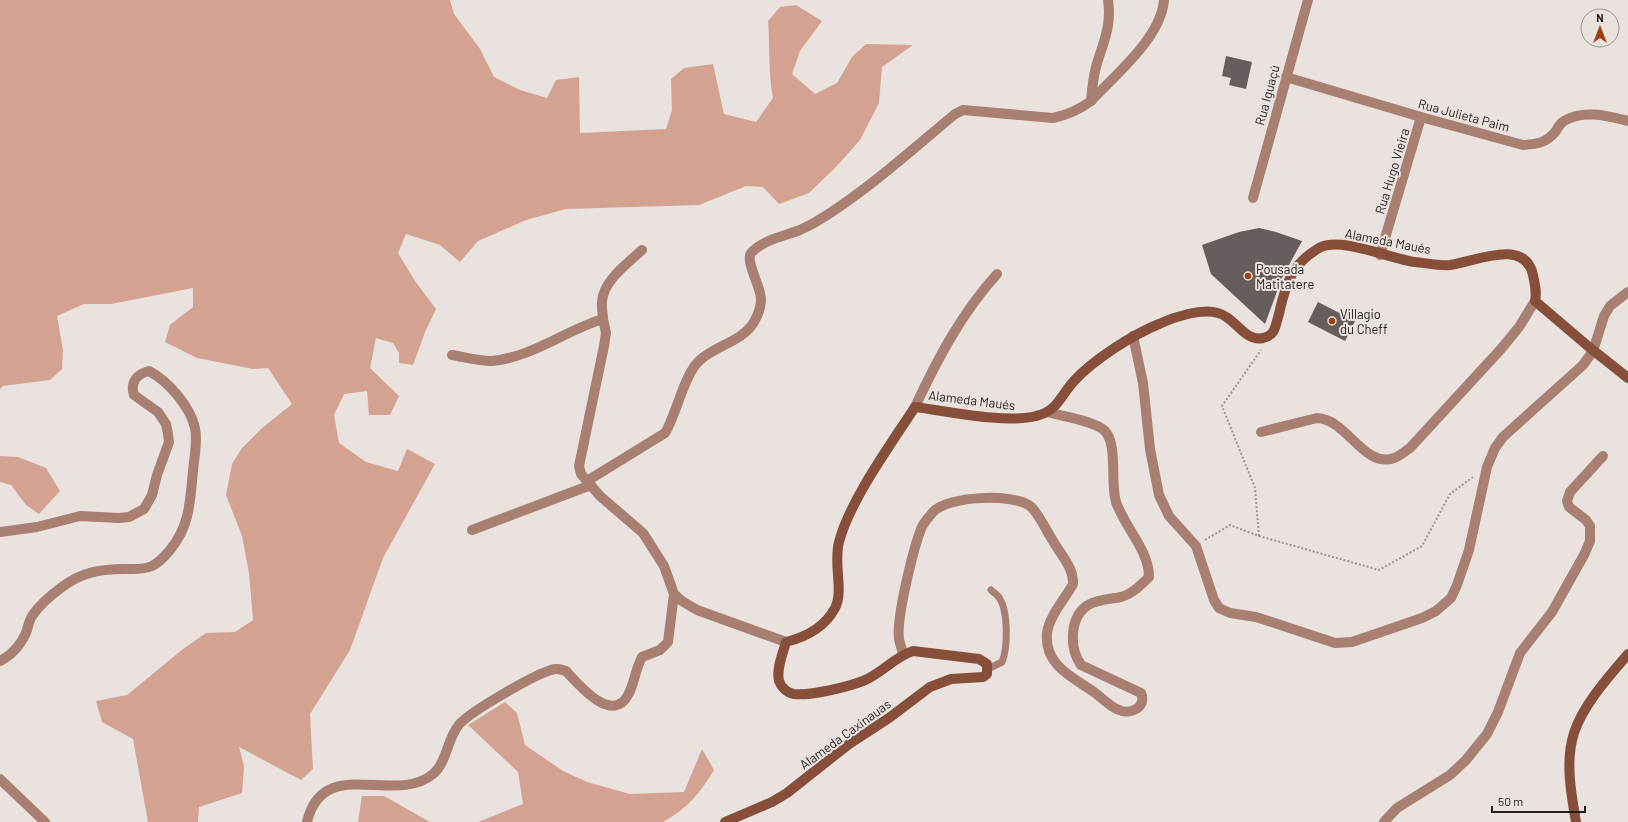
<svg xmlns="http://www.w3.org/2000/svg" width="1628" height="822" viewBox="0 0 1628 822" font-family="Barlow,sans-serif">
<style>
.forest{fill:#d3a291}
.building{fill:#655e5c}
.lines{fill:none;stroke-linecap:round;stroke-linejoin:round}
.path{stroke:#9b9593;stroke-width:2;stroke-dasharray:2 2;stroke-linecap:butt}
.lane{stroke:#a87f70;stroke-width:7}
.street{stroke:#a87f70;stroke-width:10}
.secondary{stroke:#874f39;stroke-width:10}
.poi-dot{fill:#a23d0d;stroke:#eae2df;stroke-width:1.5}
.labels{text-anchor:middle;stroke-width:4;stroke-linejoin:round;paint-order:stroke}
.street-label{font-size:13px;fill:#211e1d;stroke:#eae2df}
.poi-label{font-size:13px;fill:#211e1d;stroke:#eae2df;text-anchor:start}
</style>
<rect width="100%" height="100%" fill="#eae2df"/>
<g class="forest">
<path d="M0,0h450l4,14 26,35 14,28 26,13 27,8 9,-18 23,-3 1,56 86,-4 6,-19 -1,-31 13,-11 29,-4 11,50 32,8 17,-24c-5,-26 -3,-51 -5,-77l12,-14 16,-2 26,16 -22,30 -8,23 23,20 22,-11 15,-26 14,-13 47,1 -31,22 -3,36 -19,37 -25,28 -26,25 -30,11 -16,-17 -17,-1 -47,19 -133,4 -40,11 -48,21 -18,21 -20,-17 -34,-11 -8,19 17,28 21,28 -11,23 -12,33 -14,-2v-10l-6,-10 -17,-5 -6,30 29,28 -9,19h-21l-2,-24 -23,3 -10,21 5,28 27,19 32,9 9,-22 28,15 -52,94 -33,92 -40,64 3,55 -12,11 -62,-33 5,19 -2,27 -43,14 -1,15h-50l-15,-83 -31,-17 -6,-21 31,-6 56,-46 23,-16 29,-1 18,-12 -4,-47 -7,-37 -16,-41 6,-31 10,-16 19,-19 31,-25 -24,-36 -15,1 -56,-11 -32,-16 5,-17 23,-18v-19l-82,16h-27l-27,12 6,34 -1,19 -12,11 -47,6 -3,3z"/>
<polygon points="0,456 18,457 46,468 60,491 39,514 26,505 11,485 0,482"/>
<path d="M505,702l12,11 8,32 38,26 24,11 43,12 54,-2 18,-43 12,21c-13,22 -27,39 -51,52h-185l45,-18 -5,-32 -50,-47z"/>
<polygon points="362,796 384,796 430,822 358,822"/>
</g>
<g class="building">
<polygon points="1226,56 1252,62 1246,89 1229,85 1231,78 1222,76"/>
<polygon points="1259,228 1276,232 1302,241 1282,278 1265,324 1211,274 1202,245 1239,232"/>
<polygon points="1318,302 1355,321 1345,341 1308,322"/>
</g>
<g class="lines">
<g class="path">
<polyline points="1259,536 1255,488 1222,406 1261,350"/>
<polyline points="1205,540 1230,525 1259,536 1379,570 1422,546 1450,494 1473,477"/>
</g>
<path class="lane" d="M988,669l14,-7c6,-14 6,-50 -2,-63 -2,-4 -7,-7 -9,-9"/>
<g class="street">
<path d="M1286,77l135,40 102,28c15,-1 23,-2 33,-14 2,-4 5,-8 8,-10 20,-12 44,-5 64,0"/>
<path d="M1091,101c1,-12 2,-23 5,-34 7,-25 16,-40 12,-67"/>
<polyline points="1253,198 1308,0"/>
<polyline points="1380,255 1421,117"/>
<polyline points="1133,336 1143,383 1150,449 1159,495 1169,516 1196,546 1214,600 1219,608 1230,613 1256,617 1335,643 1352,642 1422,618 1436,611 1451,598 1457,585 1469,550 1487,467 1495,448 1503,437 1583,365 1593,351 1604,316 1610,306 1628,292"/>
<path d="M452,355c12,2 27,6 39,6 40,-3 75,-31 112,-42 0,-6 -2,-12 -1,-18 2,-21 26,-38 40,-51"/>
<path d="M915,407c23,-49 46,-93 82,-133"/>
<path d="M1261,432l56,-14c30,1 47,51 77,40 6,-2 11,-7 16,-10l91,-99 18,-22 16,-26"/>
<polyline points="587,481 581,474 579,466 604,346 606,333 603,319"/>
<polyline points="472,530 591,485"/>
<path d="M0,532l37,-5 43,-11 39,2 10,-1 15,-8 8,-14 5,-20 12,-33 -1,-8 -2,-10 -8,-12 -24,-17c-4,-12 2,-21 15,-24 19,10 41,35 46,57 3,13 -1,30 -2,43 -3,30 -3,55 -23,79 -5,6 -11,13 -18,16 -9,4 -18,3 -27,3 -24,0 -43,3 -63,18 -11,8 -22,17 -30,29 -3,5 -4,11 -6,17 -6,13 -14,22 -26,28"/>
<path d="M786,642l-89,-32 -15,-9 -8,-7 -10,-28 -21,-33 -43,-37 -13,-15 78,-48c12,-20 19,-59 35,-73 15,-14 43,-19 54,-38 4,-7 7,-16 7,-23 0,-12 -16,-38 -10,-46 11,-13 34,-17 49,-23 9,-4 18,-9 27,-15 45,-29 86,-66 128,-101l8,-4 90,8c14,-3 26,-8 38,-17 24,-26 70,-63 73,-101"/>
<path d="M903,654c-1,-5 -3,-10 -4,-15 -3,-20 14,-89 22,-110 2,-6 8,-12 12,-17 14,-16 80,-19 97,-6 8,6 17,26 23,35 8,14 21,27 20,43 -8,15 -24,32 -26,49 -3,32 25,44 47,59 8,6 16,15 25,18 12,5 28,-3 22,-17l-60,-28c-12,-17 -12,-50 9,-61 9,-5 21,-5 31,-7 11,-3 20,-12 28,-20 0,-27 -24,-49 -33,-75 -6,-19 2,-57 -11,-71 -9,-10 -44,-15 -58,-19"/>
<polyline points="0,779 45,822"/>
<path d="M307,822c16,-68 88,-16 126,-48 14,-12 14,-34 25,-48 9,-13 76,-51 93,-56 5,-2 9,-1 15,1 12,13 46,54 62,24 6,-10 7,-25 14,-38l18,-7 8,-8 6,-48"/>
<polyline points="1384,822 1397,808 1450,775 1466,760 1487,734 1498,712 1520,653 1552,612 1584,555 1590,541 1590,526 1586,520 1569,507 1567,501 1570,492 1603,456"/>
</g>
<g class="secondary">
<path d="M725,822l47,-20 15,-9 62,-49 40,-26 41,-31 21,-8 32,-2 4,-3v-10l-8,-5 -66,-8c-19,6 -32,23 -50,30 -16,6 -52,15 -69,13 -7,-1 -13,-7 -15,-13 -3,-12 4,-28 7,-39 20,-5 39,-15 49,-34 9,-17 -2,-44 4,-66 11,-42 52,-98 76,-135 32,4 91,17 121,9 22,-5 24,-20 38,-35 19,-21 58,-46 85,-57 15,-7 42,-16 59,-11 17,4 26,29 45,25 4,-1 8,-3 10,-6 3,-5 4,-12 6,-18 3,-14 7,-31 15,-43 6,-10 15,-17 25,-23 22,-12 71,11 96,14 11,1 24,4 35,3 24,-3 75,-28 83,10 2,10 4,17 2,26l54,46 39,31"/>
<path d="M1576,822c-5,-29 -11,-61 -2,-89 9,-28 35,-57 54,-79"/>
</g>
</g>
<g class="poi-dot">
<circle cx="1248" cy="276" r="4"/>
<circle cx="1332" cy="321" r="4"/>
</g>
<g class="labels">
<g class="street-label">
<text transform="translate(1267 95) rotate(-75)" y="5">Rua Iguaçú</text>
<text transform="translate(1464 115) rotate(15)" y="5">Rua Julieta Paim</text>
<text transform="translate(1392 171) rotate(-73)" y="5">Rua Hugo Vieira</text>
<text transform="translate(1388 241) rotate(11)" y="5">Alameda Maués</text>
<text transform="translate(972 400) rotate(7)" y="5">Alameda Maués</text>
<text transform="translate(845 734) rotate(-36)" y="5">Alameda Caxinauas</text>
</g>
<g class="poi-label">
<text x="1256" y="274">Pousada<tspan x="1256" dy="15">Matitatere</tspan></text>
<text x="1340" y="319">Villagio<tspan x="1340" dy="15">du Cheff</tspan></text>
</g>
</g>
<g transform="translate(1600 28)"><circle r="19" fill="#eae2df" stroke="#9a9491"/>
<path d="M0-3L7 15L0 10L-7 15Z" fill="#a23d0d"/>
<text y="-6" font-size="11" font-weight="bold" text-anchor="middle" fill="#211e1d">N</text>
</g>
<path d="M1492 806v6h93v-6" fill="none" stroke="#211e1d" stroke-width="2"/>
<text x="1498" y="806" font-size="12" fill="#211e1d" stroke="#eae2df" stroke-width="3" paint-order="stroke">50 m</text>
</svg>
